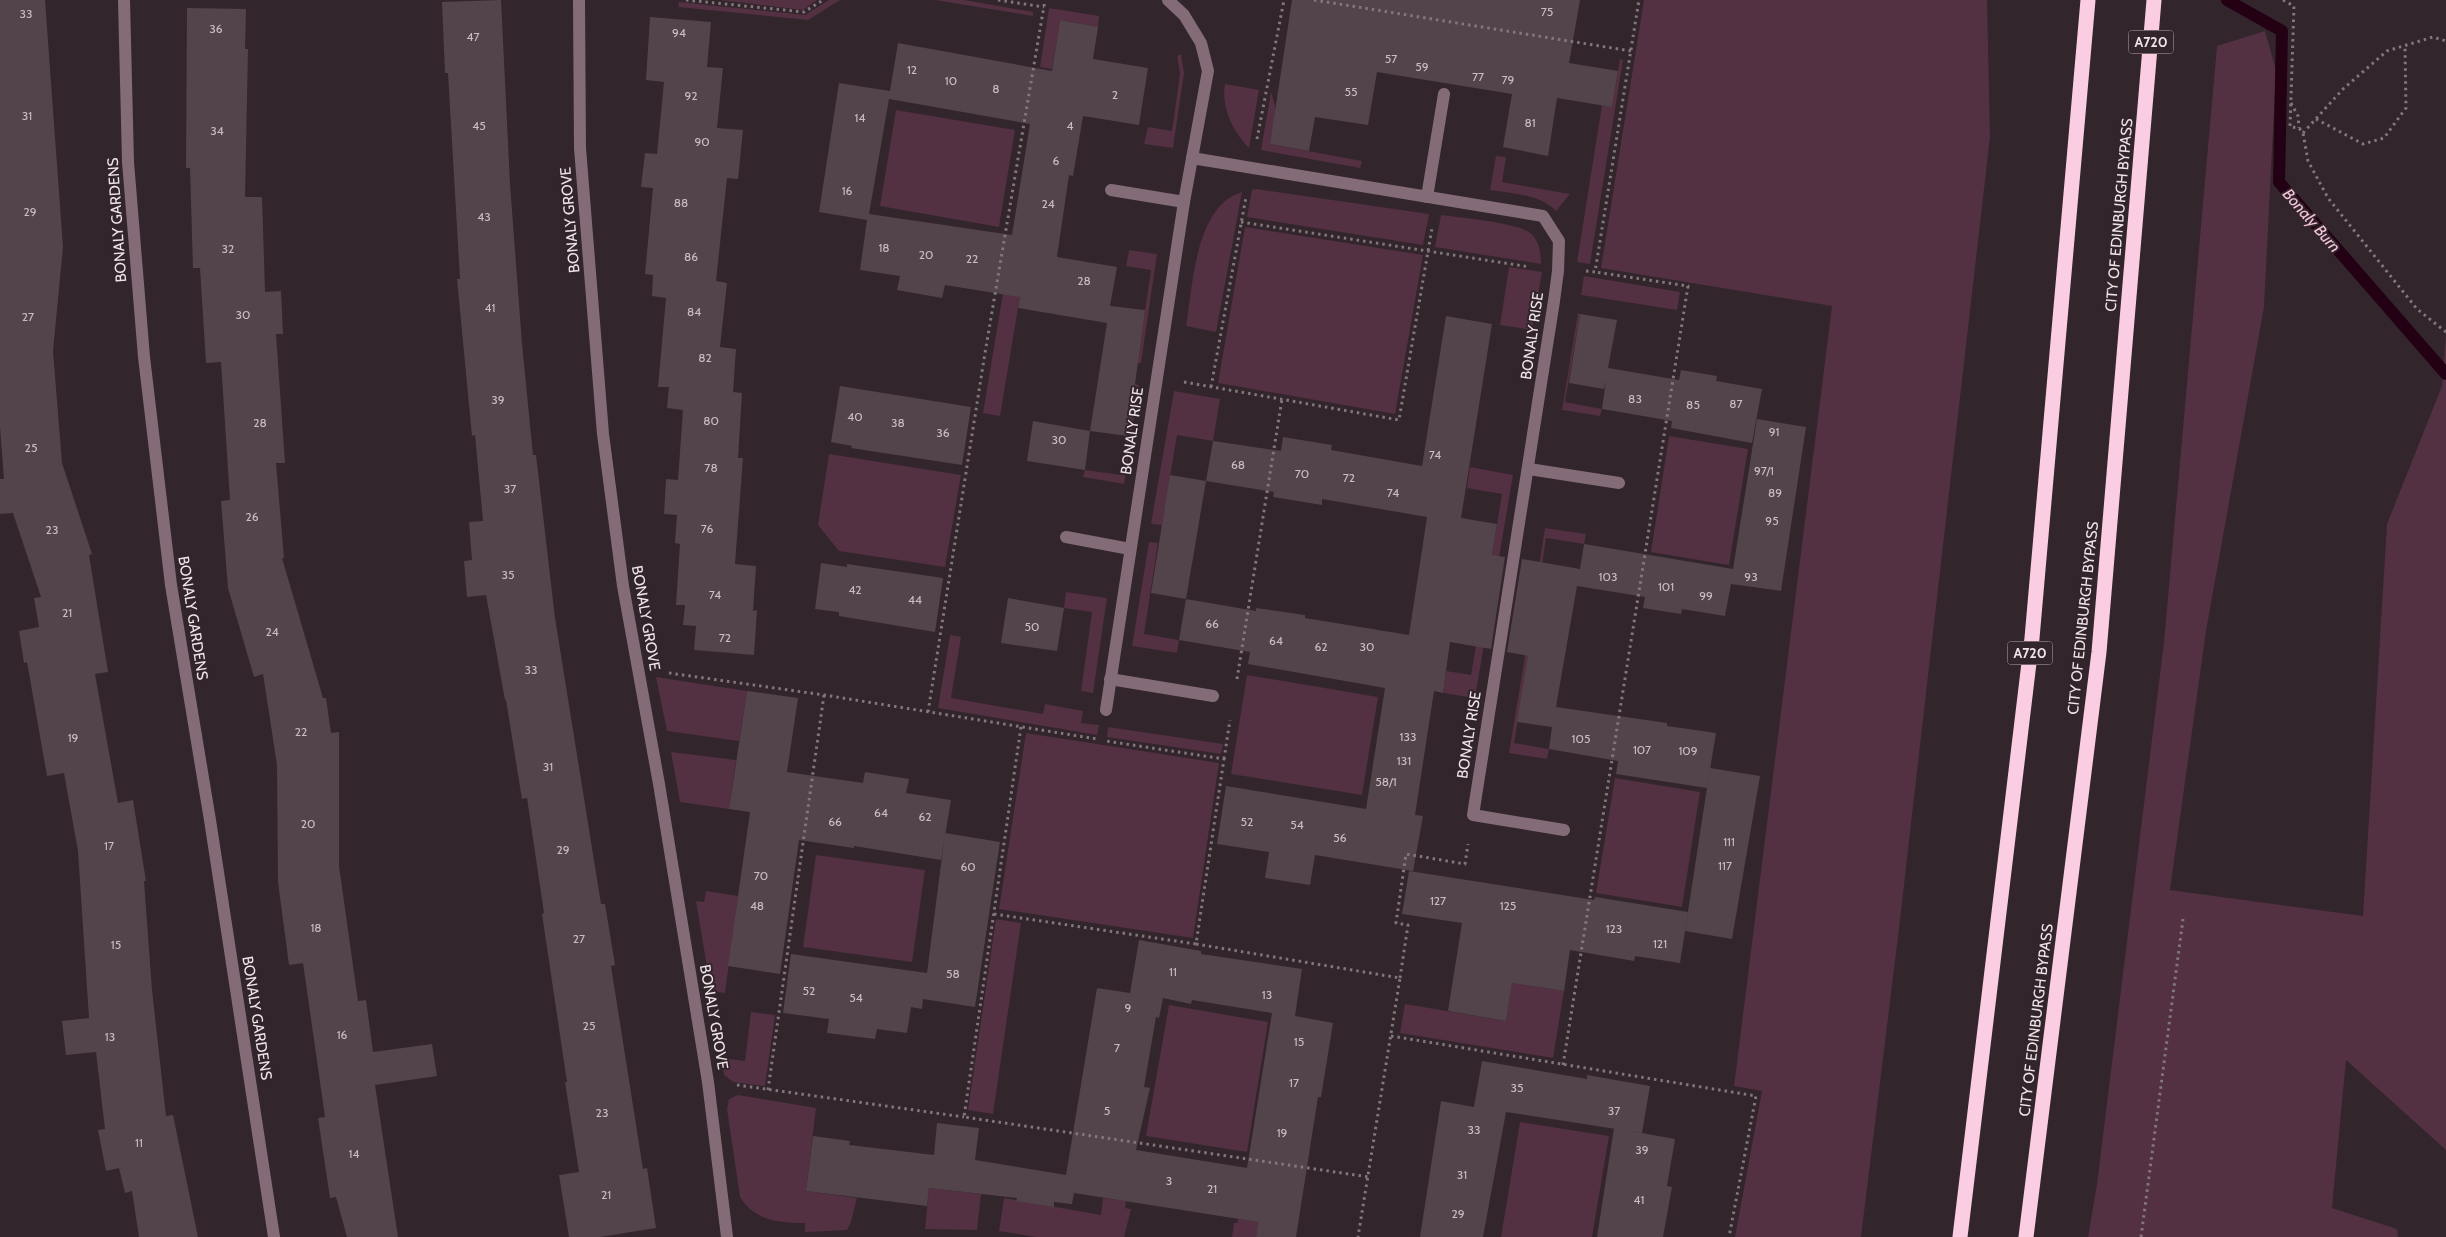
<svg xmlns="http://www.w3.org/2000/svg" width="2446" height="1237" viewBox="0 0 2446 1237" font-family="Cabin,sans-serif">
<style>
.green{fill:#533042}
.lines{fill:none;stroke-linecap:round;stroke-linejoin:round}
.stream{stroke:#240015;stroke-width:12}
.building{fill:#53444b;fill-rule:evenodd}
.path{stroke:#82777c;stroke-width:3;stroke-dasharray:2.5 4;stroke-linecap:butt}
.minor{stroke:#836c77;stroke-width:12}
.highway{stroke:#fbcde2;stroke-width:15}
.labels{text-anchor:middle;stroke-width:4;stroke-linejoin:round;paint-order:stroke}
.number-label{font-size:12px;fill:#c8bdc2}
.shield{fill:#32252b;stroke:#b6abb0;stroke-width:1}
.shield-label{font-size:14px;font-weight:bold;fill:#efe5e9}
.street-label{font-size:15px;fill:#efe5e9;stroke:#32252b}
.water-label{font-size:16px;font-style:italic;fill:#f6c6dc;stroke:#32252b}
</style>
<rect width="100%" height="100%" fill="#32252b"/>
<g class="green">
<polygon points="720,0 817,0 803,10"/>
<polygon points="829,0 840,0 808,20 678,7 679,2 805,15"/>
<polygon points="935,0 964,0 1033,12 1033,16"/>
<polygon points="1644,0 1987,0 1990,137 1898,937 1861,1237 1735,1237 1762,1091 1734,1086 1832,306 1601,268"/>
<polygon points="1049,8 1099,16 1098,27 1060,20 1052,69 1040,67"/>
<polygon points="2265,31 2276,70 2264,307 2206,631 2170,890 2363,916 2387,524 2442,386 2446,334 2446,1150 2346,1060 2332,1208 2397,1229 2398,1237 2088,1237 2097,1184 2164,642 2217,46"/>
<polygon points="1181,54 1184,73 1173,148 1144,144 1148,127 1172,131 1180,74 1177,56"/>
<polygon points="1620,59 1623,60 1590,264 1577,262 1602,105 1612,107"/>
<path d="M1225,84l34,6 -10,58c-17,-17 -28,-41 -24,-64z"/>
<polygon points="1271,92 1276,109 1270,144 1362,161 1360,168 1261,150"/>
<polygon points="896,110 1015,130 999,227 880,206"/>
<path d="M1496,156l10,1 -4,25 68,12 -14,17c-16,-17 -43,-17 -66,-21z"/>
<polygon points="1256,189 1429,214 1423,245 1247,217 1252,190"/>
<path d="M1242,192l-26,140 -30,-6c7,-41 9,-120 56,-134z"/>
<path d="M1441,215c21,3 72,7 88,17 10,7 12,21 12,32l-106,-17z"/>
<polygon points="1245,227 1423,255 1395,414 1218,383"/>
<polygon points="1129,250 1157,254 1141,363 1137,363 1151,270 1126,266"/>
<polygon points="1509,267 1542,272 1532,330 1500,325"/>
<polygon points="1584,276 1680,292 1677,310 1581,295"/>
<polygon points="1004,287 1021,290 1000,416 983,413"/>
<polygon points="1578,313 1580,314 1565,402 1602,409 1600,416 1562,410"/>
<polygon points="1135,384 1139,385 1124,484 1083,477 1085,470 1121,475"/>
<polygon points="1174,391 1220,399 1213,441 1177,435 1162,525 1151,524"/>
<polygon points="1669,436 1748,449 1729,565 1651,552"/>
<polygon points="829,454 961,475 945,567 839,551 818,525"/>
<polygon points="1470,467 1513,475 1496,575 1491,561 1502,494 1467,488"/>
<polygon points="1545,528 1586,534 1584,544 1546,538 1532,632 1529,631"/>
<polygon points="1149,542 1158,543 1144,634 1179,640 1177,653 1132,646"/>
<polygon points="1066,592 1107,598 1093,693 1081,691 1092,612 1064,608"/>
<polygon points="1492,597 1475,698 1443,693 1446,671 1471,675 1482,610"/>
<polygon points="950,635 961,637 951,698 1043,714 1045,704 1083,711 1081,723 1099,725 1097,735 938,708"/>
<polygon points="1526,651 1529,652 1514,743 1549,749 1547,759 1509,753"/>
<polygon points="1247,675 1378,697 1362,795 1231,774"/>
<polygon points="656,677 747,691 739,741 667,731"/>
<polygon points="1108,727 1223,744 1221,754 1107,737"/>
<polygon points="1026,733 1219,763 1193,938 999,909"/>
<polygon points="671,752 736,760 729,809 680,802"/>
<polygon points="1615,778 1700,792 1682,907 1596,893"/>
<polygon points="816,855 925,870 912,962 803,947"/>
<polygon points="706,891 738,896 725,993 711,991 696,901 704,902"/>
<polygon points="996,919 1021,923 993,1114 968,1110"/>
<polygon points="1512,983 1564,991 1553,1058 1400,1033 1405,1004 1506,1021"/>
<polygon points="1169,1005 1268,1022 1247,1152 1146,1136"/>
<polygon points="751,1012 775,1015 765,1086 733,1082 724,1075 722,1058 745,1061"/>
<path d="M738,1095l78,13 -10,83 51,7 -6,24 -4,8 -42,2v-9c-26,0 -50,-2 -65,-26l-13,-88 2,-10z"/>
<polygon points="1520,1122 1609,1136 1592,1237 1501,1237"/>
<polygon points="929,1188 981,1194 977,1230 925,1229"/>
<polygon points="1004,1198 1101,1215 1103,1198 1126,1201 1125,1208 1131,1209 1124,1237 1036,1237 999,1231"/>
<polygon points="1238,1219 1258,1222 1256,1237 1232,1237 1234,1223 1237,1223"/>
</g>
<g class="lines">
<polyline class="stream" points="2227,0 2282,31 2279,182 2446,374"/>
</g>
<g class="building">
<polygon points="0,0 45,0 63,247 53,351 62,463 92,554 89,555 108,672 95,674 118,803 133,800 146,881 144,881 152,990 166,1116 173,1115 198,1237 139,1237 132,1191 125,1193 119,1168 106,1171 98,1130 105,1129 96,1052 66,1055 62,1021 89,1018 78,851 64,773 47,776 27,662 24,663 19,631 39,627 34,598 41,597 13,513 0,514 0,479 4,479 0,427"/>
<polygon points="501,0 510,184 522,344 533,455 536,455 555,618 601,904 605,904 615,965 611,966 643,1169 647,1168 656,1228 600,1237 569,1237 559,1175 579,1172 565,1082 567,1082 542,914 544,913 527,798 522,799 506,700 505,700 486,595 467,597 464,561 472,560 469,522 483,521 475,435 472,436 457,279 460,279 448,73 445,73 442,2"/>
<polygon points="1292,0 1580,0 1569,63 1618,71 1612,107 1557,98 1548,156 1503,147 1512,94 1377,72 1368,125 1315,117 1309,151 1270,144"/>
<polygon points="187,8 246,9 245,49 248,49 245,197 262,197 265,292 281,291 283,334 276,334 285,463 276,463 284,558 282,558 323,698 326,698 331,733 339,732 339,866 358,1001 366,1000 373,1052 432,1044 437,1076 375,1085 398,1237 347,1237 336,1197 330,1198 318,1118 325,1117 303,963 289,965 278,882 277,765 263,674 254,677 228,588 221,501 230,500 221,362 206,363 200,268 193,268 190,168 186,168"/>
<polygon points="650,17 711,22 707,67 723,68 717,128 743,130 738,179 727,178 716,281 727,283 720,347 736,349 733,392 742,393 738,458 743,458 735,564 756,566 753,611 757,610 754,655 694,650 696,626 683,625 685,605 676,605 680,544 675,543 677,515 664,514 665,497 666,479 678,480 683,410 667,408 669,387 658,387 666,298 652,296 653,275 645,274 653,188 641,187 645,153 657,154 664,82 646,80"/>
<path d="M1060,20l38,7 -5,32 55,9 -9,57 -56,-9 -10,60 -4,-1 -12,82 60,10 -7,39 35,4 -17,126 -38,-5 17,-108 -89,-15 2,-11 -75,-12 -3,13 -45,-8 3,-14 -40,-6 7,-50 -48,-8 20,-129 51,8 8,-48 154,28zM889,99l141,25 -18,111 -143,-21z"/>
<polygon points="1580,314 1617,320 1608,368 1679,380 1681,370 1717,376 1716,381 1762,389 1752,443 1671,428 1672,421 1602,409 1606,380 1604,389 1569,383"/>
<path d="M1446,316l46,8 -31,194 36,6 -5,31 13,2 -14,92 -41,-7 -7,51 -9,-2 -19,124 8,1 -10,55 -98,-16 -5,30 -45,-7 4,-26 -52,-8 9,-58 140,23 19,-121 -137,-24 2,-12 -71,-12 7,-41 -35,-6 19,-118 36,6 7,-40 68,10 2,-14 49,8 -1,5 91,16zM1206,481l68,11 -1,5 49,8v-6l105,18 -18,118 -104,-17v-3l-49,-7v3l-70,-12z"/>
<polygon points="840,386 971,407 962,465 851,448 852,446 831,442"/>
<polygon points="1757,419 1806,427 1781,591 1731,584 1725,616 1682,609 1681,614 1643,608 1645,597 1577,586 1556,707 1667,723 1667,726 1716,733 1707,788 1616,774 1618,761 1549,749 1552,727 1517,722 1528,656 1507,652 1522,559 1580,569 1584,544 1733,569"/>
<polygon points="1033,421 1090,431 1085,470 1027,461"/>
<polygon points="821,563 847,567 847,564 943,578 935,632 839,616 839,612 815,609"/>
<polygon points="1008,598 1064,608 1057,651 1001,643"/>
<polygon points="747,691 798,698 787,772 863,783 865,772 909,779 906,793 951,800 941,860 854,846 854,848 799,840 780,974 728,966 750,812 729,809"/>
<polygon points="1710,768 1760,776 1732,939 1685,931"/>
<polygon points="945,833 1000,842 975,1007 923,999 922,1009 911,1007 907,1033 877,1029 875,1039 827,1033 829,1019 783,1013 791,954 927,973"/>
<polygon points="1409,871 1594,900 1595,897 1688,912 1680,963 1635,956 1634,961 1570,950 1564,991 1512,983 1506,1021 1448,1011 1462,923 1402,914"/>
<path d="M1139,940l62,11v3l101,15 -7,47 38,7 -12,74h-3l-22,140h-40l2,-15 -184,-29 -2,11 -18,-2v5l-38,-6 1,-3 -88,-10 -2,18 -121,-15 7,-55 37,5 -1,4 85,10 3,-32 42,5 -4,32 91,15 31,-187 33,5zM1163,998l28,6 1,-4 80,13 -25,155 -111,-18 14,-62 -6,-1 12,-70 3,1z"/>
<polygon points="1482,1061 1587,1079 1587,1075 1650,1086 1642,1133 1506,1112 1483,1237 1420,1237 1441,1101 1474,1107"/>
<polygon points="1614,1128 1675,1139 1667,1186 1672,1187 1663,1237 1597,1237"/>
</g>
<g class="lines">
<g class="path">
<polyline points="686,0 804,12 823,0"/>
<polyline points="998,0 1044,7"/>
<polyline points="1314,0 1631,51"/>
<polyline points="2283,0 2294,6 2290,127 2299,128 2303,133 2308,161 2328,198 2417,309 2446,332"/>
<polyline points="2291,103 2298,116 2299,128"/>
<polyline points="2316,119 2363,144 2384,138 2406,108 2405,46"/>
<polyline points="2303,133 2343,89 2387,51 2433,37 2446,41"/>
<polyline points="1257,139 1284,0"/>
<polyline points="1241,222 1530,267"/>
<polyline points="1586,271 1595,272 1639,0"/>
<polyline points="1184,382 1399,420 1432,228"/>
<polyline points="1211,387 1246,197"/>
<polyline points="669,673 824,695 1097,739"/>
<polyline points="1237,679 1282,399"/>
<polyline points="928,712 985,353 1045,0"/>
<polyline points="1021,727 964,1117 1369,1177"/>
<polyline points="1224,759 1230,720"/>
<polyline points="994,914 1196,944 1224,759 1106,741"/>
<polyline points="1196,944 1400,978 1358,1237"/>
<polyline points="1400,978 1408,925 1396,923 1406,854 1465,864 1468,844"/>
<polyline points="1391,1036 1756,1096 1729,1237"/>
<polyline points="1563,1065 1688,286 1595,272"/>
<polyline points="737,1085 964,1117"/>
<polyline points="768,1090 824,695"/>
<polyline points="2141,1237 2183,919"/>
</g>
<g class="minor">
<polyline points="124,0 128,162 144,357 171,585 210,820 274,1237"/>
<polyline points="579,0 580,148 603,434 623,586 659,784 708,1082 727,1237"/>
<polyline points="1192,158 1543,216 1559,241 1558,271 1554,301 1473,815 1564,830"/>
<polyline points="1111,190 1184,202"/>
<polyline points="1427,197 1444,94"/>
<polyline points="1529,469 1619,483"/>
<polyline points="1066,537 1130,549"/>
<polyline points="1110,679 1213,696"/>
<polyline points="1106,710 1184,202 1208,71 1201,43 1184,15 1168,0"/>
</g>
<g class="highway">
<polyline points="1960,1237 2032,638 2088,0"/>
<polyline points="2026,1237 2099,652 2154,0"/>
</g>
</g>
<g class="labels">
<g class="number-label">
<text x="1547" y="16">75</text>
<text x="26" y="18">33</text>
<text x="216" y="33">36</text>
<text x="679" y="37">94</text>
<text x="473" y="41">47</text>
<text x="1391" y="63">57</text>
<text x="1422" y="71">59</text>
<text x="912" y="74">12</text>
<text x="1478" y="81">77</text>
<text x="1508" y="84">79</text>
<text x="951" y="85">10</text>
<text x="996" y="93">8</text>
<text x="1351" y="96">55</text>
<text x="1115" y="99">2</text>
<text x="691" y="100">92</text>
<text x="27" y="120">31</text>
<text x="860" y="122">14</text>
<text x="1530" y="127">81</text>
<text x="479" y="130">45</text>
<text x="1070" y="130">4</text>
<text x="217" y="135">34</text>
<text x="702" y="146">90</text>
<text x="1056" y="165">6</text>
<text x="847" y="195">16</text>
<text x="681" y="207">88</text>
<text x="1048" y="208">24</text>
<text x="30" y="216">29</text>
<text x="484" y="221">43</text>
<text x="884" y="252">18</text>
<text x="228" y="253">32</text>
<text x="926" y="259">20</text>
<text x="691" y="261">86</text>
<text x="972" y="263">22</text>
<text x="1084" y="285">28</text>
<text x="490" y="312">41</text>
<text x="694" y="316">84</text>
<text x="243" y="319">30</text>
<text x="28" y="321">27</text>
<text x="705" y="362">82</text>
<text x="1635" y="403">83</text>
<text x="498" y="404">39</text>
<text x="1736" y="408">87</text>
<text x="1693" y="409">85</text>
<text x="855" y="421">40</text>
<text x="711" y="425">80</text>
<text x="260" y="427">28</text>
<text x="898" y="427">38</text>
<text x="1774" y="436">91</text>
<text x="943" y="437">36</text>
<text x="1059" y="444">30</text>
<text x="31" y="452">25</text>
<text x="1435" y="459">74</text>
<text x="1238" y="469">68</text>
<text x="711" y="472">78</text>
<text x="1764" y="475">97/1</text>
<text x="1302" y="478">70</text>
<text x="1349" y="482">72</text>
<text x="510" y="493">37</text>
<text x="1393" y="497">74</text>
<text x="1775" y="497">89</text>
<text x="252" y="521">26</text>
<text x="1772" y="525">95</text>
<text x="707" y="533">76</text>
<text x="52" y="534">23</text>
<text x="508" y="579">35</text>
<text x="1608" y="581">103</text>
<text x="1751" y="581">93</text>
<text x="1666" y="591">101</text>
<text x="855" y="594">42</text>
<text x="715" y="599">74</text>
<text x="1706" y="600">99</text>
<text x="915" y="604">44</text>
<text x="67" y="617">21</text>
<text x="1212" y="628">66</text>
<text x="1032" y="631">50</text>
<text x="272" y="636">24</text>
<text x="725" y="642">72</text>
<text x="1276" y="645">64</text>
<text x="1321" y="651">62</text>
<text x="1367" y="651">30</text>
<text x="531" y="674">33</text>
<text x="301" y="736">22</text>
<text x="1408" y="741">133</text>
<text x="73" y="742">19</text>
<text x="1581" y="743">105</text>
<text x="1642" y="754">107</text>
<text x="1688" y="755">109</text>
<text x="1404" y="765">131</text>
<text x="548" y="771">31</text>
<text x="1386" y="786">58/1</text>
<text x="881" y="817">64</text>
<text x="925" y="821">62</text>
<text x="835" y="826">66</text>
<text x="1247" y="826">52</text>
<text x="308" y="828">20</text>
<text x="1297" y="829">54</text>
<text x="1340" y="842">56</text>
<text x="1729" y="846">111</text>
<text x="109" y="850">17</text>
<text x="563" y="854">29</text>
<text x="1725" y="870">117</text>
<text x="968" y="871">60</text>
<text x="761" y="880">70</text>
<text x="1438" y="905">127</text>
<text x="757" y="910">48</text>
<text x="1508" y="910">125</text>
<text x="316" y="932">18</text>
<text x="1614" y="933">123</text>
<text x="579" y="943">27</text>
<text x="1660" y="948">121</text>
<text x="116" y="949">15</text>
<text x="1173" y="976">11</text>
<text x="953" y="978">58</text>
<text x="809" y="995">52</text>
<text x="1267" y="999">13</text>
<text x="856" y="1002">54</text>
<text x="1128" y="1012">9</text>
<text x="589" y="1030">25</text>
<text x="342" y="1039">16</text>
<text x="110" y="1041">13</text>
<text x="1299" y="1046">15</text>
<text x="1117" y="1052">7</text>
<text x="1294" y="1087">17</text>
<text x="1517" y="1092">35</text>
<text x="1107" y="1115">5</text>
<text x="1614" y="1115">37</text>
<text x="602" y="1117">23</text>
<text x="1474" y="1134">33</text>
<text x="1282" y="1137">19</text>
<text x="139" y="1147">11</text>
<text x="1642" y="1154">39</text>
<text x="354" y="1158">14</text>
<text x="1462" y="1179">31</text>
<text x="1169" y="1185">3</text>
<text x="1212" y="1193">21</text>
<text x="606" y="1199">21</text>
<text x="1639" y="1204">41</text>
<text x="1458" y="1218">29</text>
</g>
<g class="shield">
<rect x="2128.5" y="30.5" width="45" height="23" rx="4"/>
<rect x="2007.5" y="641.5" width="45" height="23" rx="4"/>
</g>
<g class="shield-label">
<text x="2151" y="47">A720</text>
<text x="2030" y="658">A720</text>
</g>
<g class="street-label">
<text transform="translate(2119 215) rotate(-85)" y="5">CITY OF EDINBURGH BYPASS</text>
<text transform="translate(117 220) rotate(-94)" y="5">BONALY GARDENS</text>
<text transform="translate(570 220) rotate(-95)" y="5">BONALY GROVE</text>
<text transform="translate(1532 336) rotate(-82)" y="5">BONALY RISE</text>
<text transform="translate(1132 431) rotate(-82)" y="5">BONALY RISE</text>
<text transform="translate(193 618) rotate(81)" y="5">BONALY GARDENS</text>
<text transform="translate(646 618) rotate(80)" y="5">BONALY GROVE</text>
<text transform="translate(2083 618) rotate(-84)" y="5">CITY OF EDINBURGH BYPASS</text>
<text transform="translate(1469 735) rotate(-81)" y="5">BONALY RISE</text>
<text transform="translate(714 1017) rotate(80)" y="5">BONALY GROVE</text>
<text transform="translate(257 1018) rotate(81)" y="5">BONALY GARDENS</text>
<text transform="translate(2036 1020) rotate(-83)" y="5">CITY OF EDINBURGH BYPASS</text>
</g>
<g class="water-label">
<text transform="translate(2312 220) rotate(49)" y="6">Bonaly Burn</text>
</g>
</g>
</svg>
